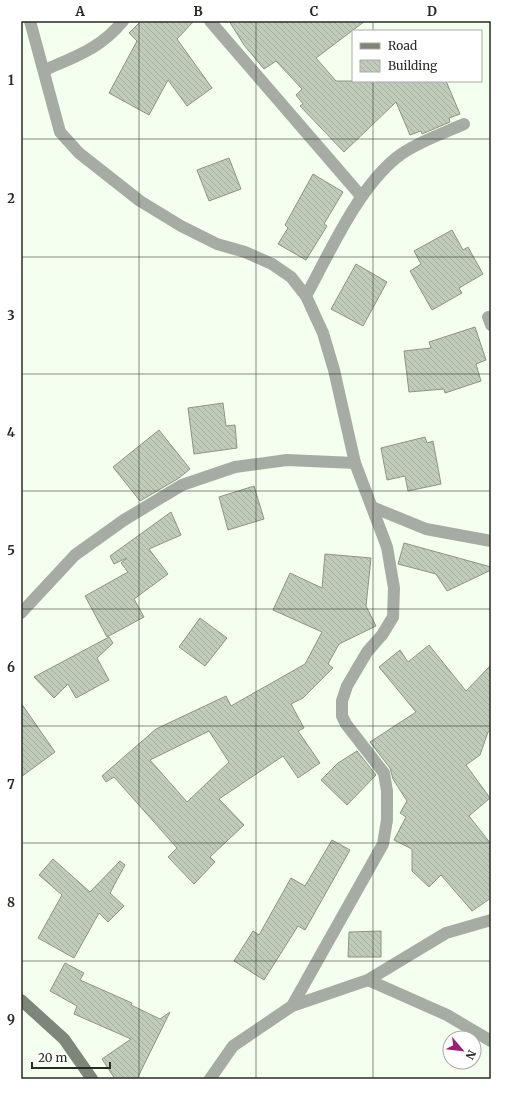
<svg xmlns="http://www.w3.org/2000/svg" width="512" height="1100" viewBox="0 0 512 1100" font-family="Merriweather,serif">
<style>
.building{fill:url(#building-back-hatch);stroke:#8a9684;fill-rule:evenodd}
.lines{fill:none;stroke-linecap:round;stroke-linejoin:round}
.lane{stroke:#a6aca3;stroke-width:12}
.street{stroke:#a6aca3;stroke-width:12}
.secondary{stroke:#7e8579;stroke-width:12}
.grid{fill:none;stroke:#272b24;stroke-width:1;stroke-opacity:0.55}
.neatline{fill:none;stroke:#272b24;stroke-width:1.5}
.grid-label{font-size:13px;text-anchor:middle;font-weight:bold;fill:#272b24}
</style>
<defs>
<pattern id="building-back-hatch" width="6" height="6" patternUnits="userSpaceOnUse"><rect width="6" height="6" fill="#c0ccb9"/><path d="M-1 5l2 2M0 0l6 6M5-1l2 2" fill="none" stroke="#a5af9f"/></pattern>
</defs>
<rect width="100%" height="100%" fill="#f5ffef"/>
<g class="building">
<polygon points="141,21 194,21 177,39 212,88 187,106 168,80 149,115 109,93 137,41 129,33"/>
<polygon points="229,21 365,21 316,58 336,81 446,81 460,114 449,118 450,122 422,134 421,131 410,135 396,102 344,152 300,106 303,104 296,95 302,89 276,61 264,69 244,45"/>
<polygon points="229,158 241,189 209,201 197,170"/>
<polygon points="313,174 343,192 324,224 327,226 306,260 278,244 288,228 285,225"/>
<polygon points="452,230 463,250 468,247 483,274 459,288 462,293 432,310 410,271 421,264 414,251"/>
<polygon points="356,264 387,282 363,326 331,309"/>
<polygon points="475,327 486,360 476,364 481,381 445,393 444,389 409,392 404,351 431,348 429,342"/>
<polygon points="223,403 226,426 235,425 237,448 194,454 188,408"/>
<polygon points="159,430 190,469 179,478 140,501 113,467"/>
<polygon points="425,437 427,443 433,441 441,484 408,491 405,476 387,480 381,448"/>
<polygon points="254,486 264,519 228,530 219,497"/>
<polygon points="171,512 181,535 149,549 168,574 134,599 144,617 107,637 85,596 128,572 121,563 127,558 114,564 110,556"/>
<polygon points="404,543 491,567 491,570 447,591 436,574 398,564"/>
<path d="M325,554l46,4 -5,48 10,20 -37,18 -11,20 5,4 -30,30 -12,6 13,24 -6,3 22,32 -22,15 -15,-22 -64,43 25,26 -34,32 5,5 -21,22 -26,-27 9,-9 -63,-71 -8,5 -4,-6 54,-47 70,-33 5,10 74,-42 17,-32 -49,-22 17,-37 32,15zM209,731l20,31 -42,40 -37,-42z"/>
<polygon points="200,618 227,638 205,666 179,647"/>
<polygon points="109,637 113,643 97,658 109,680 76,698 68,684 54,698 34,677"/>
<polygon points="429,645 466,691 491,665 491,731 488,732 480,755 466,765 490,798 469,816 491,844 491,898 472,911 441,875 429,887 412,871 412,849 394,840 406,817 400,813 407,801 393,779 390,768 370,742 416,712 379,667 400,650 408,662"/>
<polygon points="21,703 55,752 21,777"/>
<polygon points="357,751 376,775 347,805 321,780 338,763"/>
<polygon points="332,840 350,850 305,930 298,926 264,980 234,961 253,931 259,935 291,878 305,886"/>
<polygon points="53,859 90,892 120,861 125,865 110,893 124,906 108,922 99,913 74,958 38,938 62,895 39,875"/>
<polygon points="381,931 381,957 348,957 349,932"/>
<polygon points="65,963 84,973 80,980 132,1003 131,1005 160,1019 170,1012 137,1079 115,1079 102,1059 131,1039 74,1014 77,1006 50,991"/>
</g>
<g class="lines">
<polyline class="lane" points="368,980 447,1015 491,1041"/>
<g class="street">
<polyline points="30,21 60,132 79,153 140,201 181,226 217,244 245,252 272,264 291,277 306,296 323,333 334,370 355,463 387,547 394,588 393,617 382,635 367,652 347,686 342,701 342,716 346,724 384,773 387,791 387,820 383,844 292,1006"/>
<polyline points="210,21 361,196"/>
<path d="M45,70c31,-14 55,-21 78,-49"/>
<path d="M306,296c24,-44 51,-106 90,-138 17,-14 48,-25 68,-34"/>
<polyline points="488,317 491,325"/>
<polyline points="372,507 426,529 491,541"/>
<polyline points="21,613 75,555 124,520 182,485 235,467 287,460 355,463"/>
<polyline points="210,1079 233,1046 292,1006 368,980 446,933 491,920"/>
</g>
<polyline class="secondary" points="21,1000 64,1039 92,1079"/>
</g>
<path class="grid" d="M139,21v1058M256,21v1058M373,21v10M373,81v998M21,139h470M21,257h470M21,374h470M21,491h470M21,609h470M21,726h470M21,843h470M21,961h470"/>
<rect width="512" height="1100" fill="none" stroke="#ffffff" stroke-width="44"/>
<rect x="352" y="30" width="130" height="52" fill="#ffffff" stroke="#a9aaa7"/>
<rect x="360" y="43" width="20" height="6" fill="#7e8579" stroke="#a9aaa7"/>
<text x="388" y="50" font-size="12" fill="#272b24">Road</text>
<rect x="360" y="60" width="20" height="12" fill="url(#building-back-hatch)" stroke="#a9aaa7"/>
<text x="388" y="70" font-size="12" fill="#272b24">Building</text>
<g transform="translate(462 1050) rotate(118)"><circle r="19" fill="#ffffff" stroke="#a9aaa7"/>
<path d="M0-3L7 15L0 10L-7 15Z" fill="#9d1f75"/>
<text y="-6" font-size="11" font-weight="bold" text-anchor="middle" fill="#272b24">N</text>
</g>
<path d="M32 1062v6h78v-6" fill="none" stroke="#272b24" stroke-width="2"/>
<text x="38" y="1062" font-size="12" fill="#272b24" stroke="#ffffff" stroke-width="3" paint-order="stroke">20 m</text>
<rect x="22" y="22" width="468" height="1056" class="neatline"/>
<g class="grid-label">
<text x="80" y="16">A</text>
<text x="198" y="16">B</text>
<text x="314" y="16">C</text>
<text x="432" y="16">D</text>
<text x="11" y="85">1</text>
<text x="11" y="203">2</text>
<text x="11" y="320">3</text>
<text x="11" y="437">4</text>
<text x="11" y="555">5</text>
<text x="11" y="672">6</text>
<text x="11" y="789">7</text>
<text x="11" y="907">8</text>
<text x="11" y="1024">9</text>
</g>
</svg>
